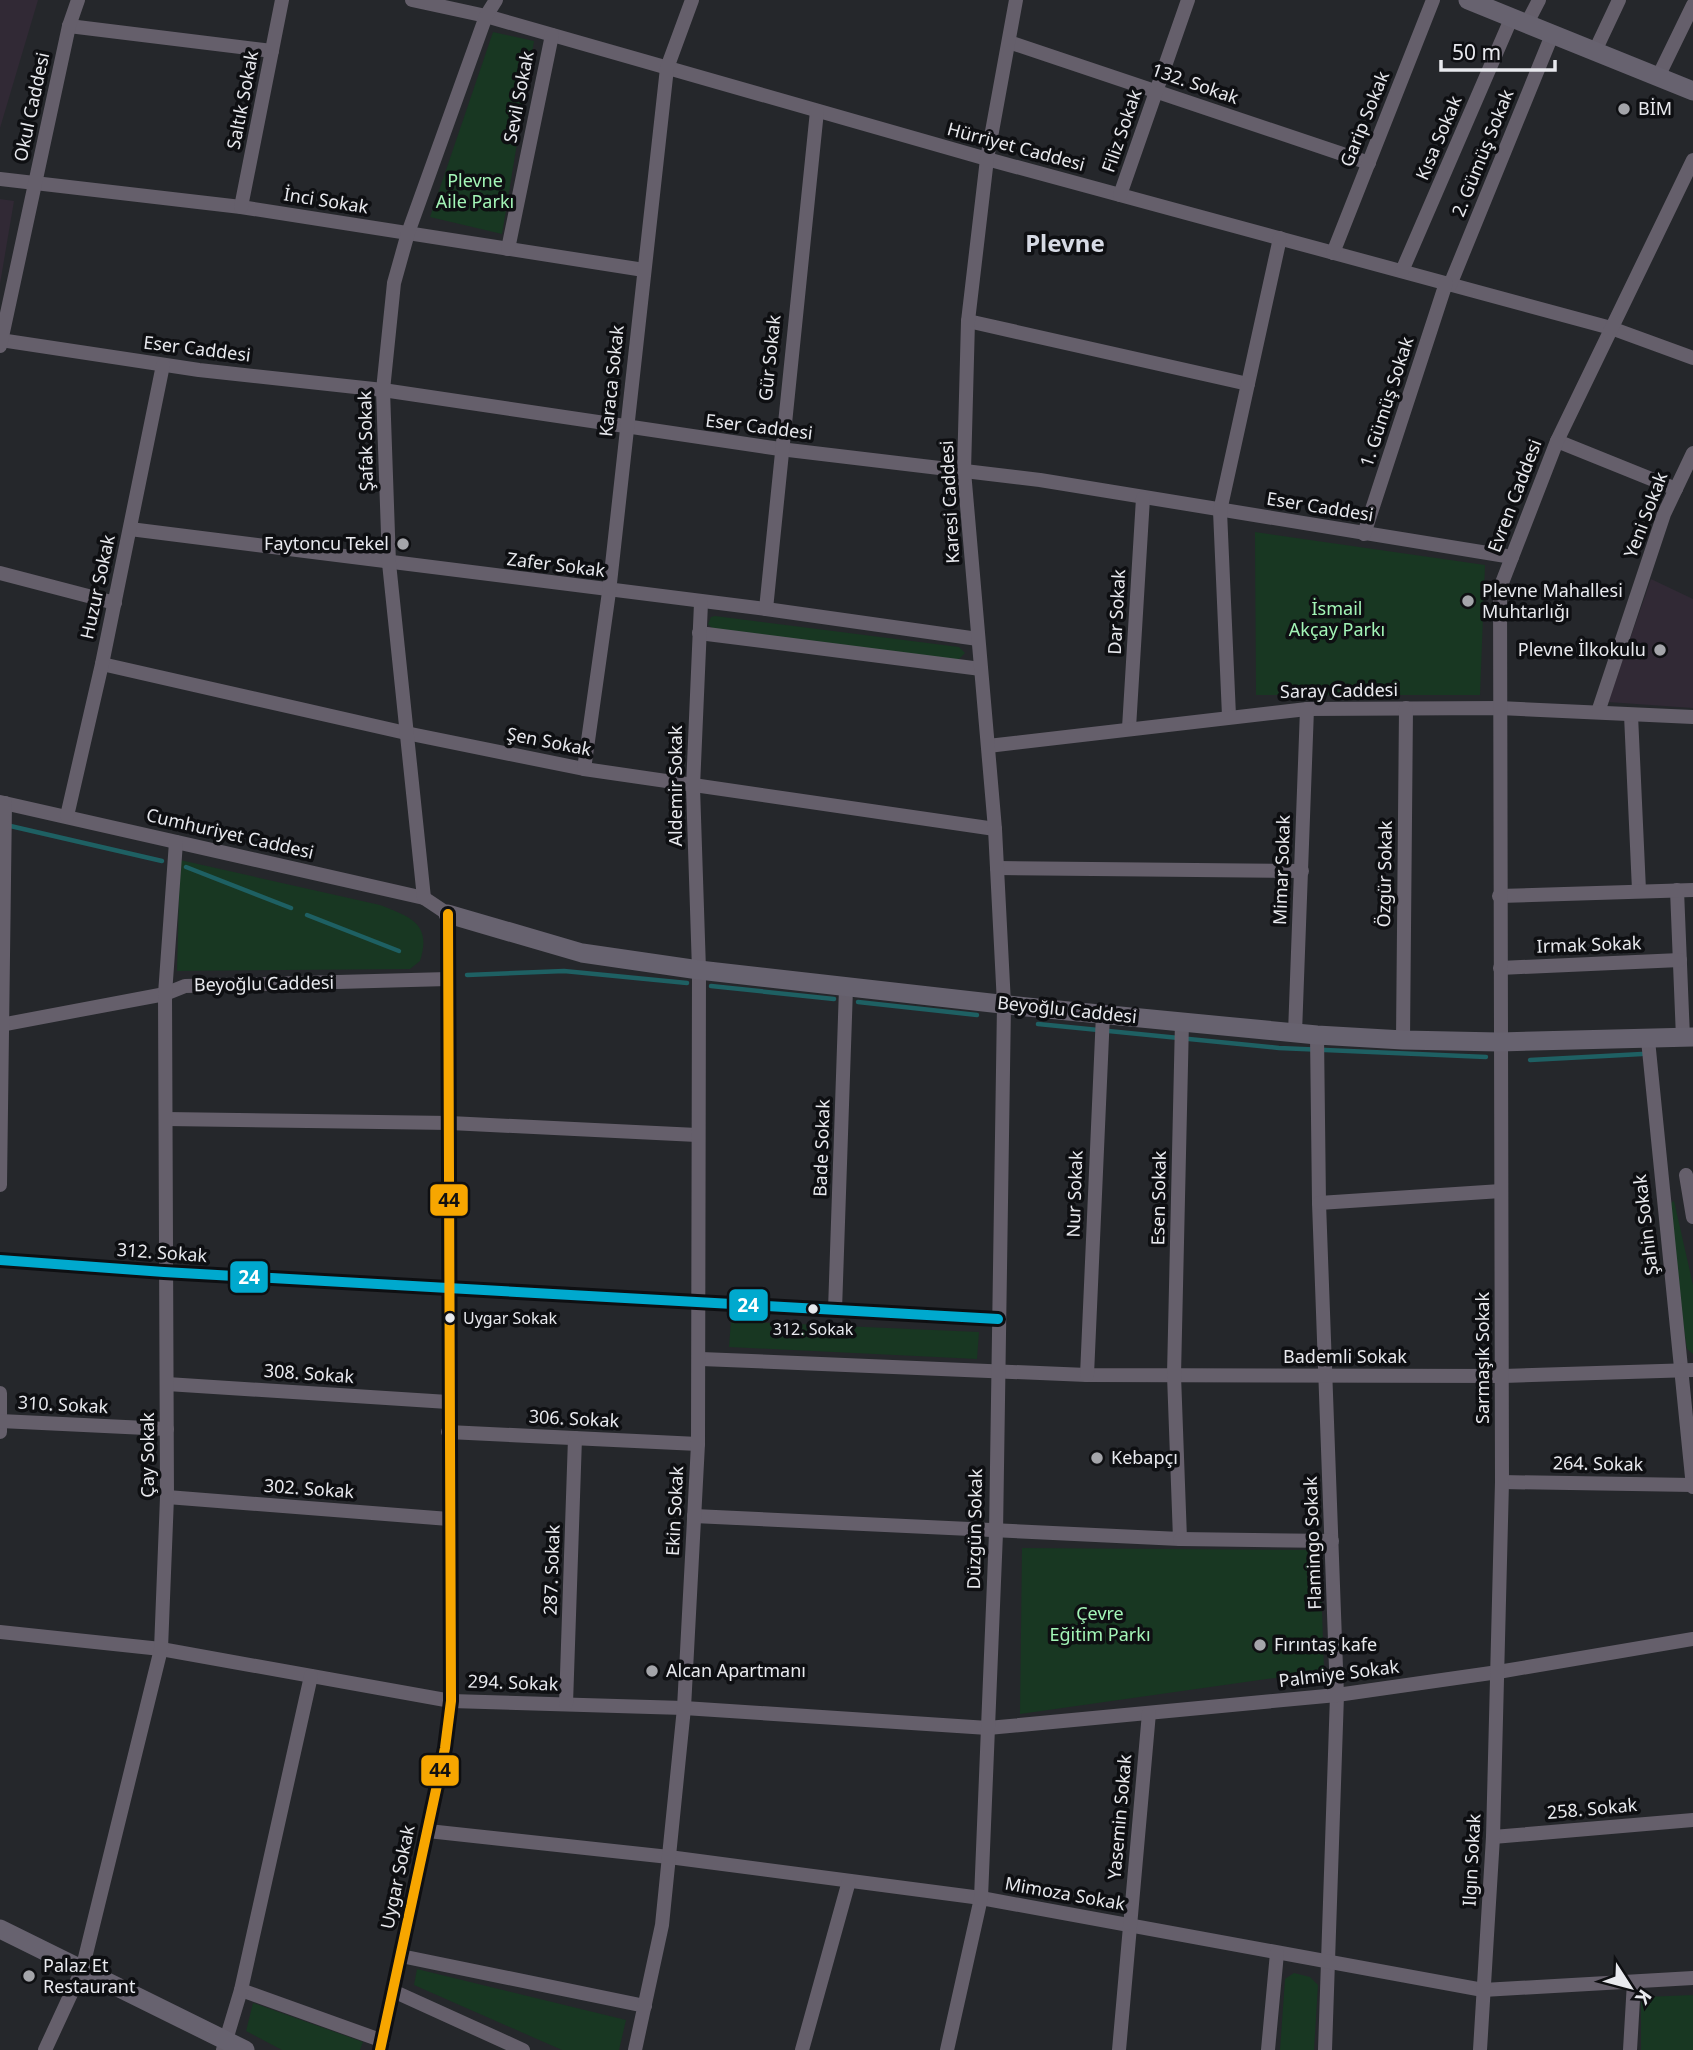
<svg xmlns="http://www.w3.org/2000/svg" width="1693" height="2050" viewBox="0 0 1693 2050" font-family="'Noto Sans',sans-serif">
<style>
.education{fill:#312935}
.green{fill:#183722}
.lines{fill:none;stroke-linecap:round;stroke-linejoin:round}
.stream{stroke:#1e6063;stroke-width:4.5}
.minor{stroke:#655f6b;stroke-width:14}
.secondary{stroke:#67626f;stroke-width:19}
.bus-1-casing{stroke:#0e0f12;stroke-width:16}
.bus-2-casing{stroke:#0e0f12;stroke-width:16}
.bus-1{stroke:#00a9ce;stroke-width:10}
.bus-2{stroke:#f7a600;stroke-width:10}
.poi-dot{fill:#a4a5aa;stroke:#0e0f12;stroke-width:2.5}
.bus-dot{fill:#e8e9ee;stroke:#0e0f12;stroke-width:2.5}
.labels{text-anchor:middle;stroke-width:7;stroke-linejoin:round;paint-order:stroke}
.bus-label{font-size:16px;fill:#e8e9ee;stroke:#0e0f12;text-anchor:start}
.street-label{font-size:18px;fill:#e8e9ee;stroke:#0e0f12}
.poi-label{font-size:18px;fill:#e8e9ee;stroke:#0e0f12;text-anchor:start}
.park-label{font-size:18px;fill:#a3f5b7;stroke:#0e0f12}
.district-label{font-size:24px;font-weight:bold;fill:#d6dae4;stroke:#0e0f12}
.line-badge{stroke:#0e0f12;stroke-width:2.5}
.badge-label{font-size:19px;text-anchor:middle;font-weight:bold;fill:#fff}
.pale-badge-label{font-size:19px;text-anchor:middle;font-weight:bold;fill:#111}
</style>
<rect width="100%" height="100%" fill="#25272b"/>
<g class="education">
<polygon points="0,0 38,0 0,128"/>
<polygon points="0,199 14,201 0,284"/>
<polygon points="1651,579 1693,599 1693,708 1608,702"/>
</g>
<g class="green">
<polygon points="493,32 534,41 502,234 430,217"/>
<polygon points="1255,532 1485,565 1480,695 1256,695"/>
<polygon points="715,616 959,647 965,653 958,660 713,629 708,624 711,617"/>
<path d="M180,860l200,45c31,12 52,19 40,56l-10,8 -233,2z"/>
<polygon points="1674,1201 1693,1285 1693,1354 1687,1349 1684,1330 1669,1204"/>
<polygon points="731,1321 979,1332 977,1359 729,1347"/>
<polygon points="1022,1548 1320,1550 1324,1671 1020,1714"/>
<polygon points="417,1969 626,2020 619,2050 562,2050 414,1985"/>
<polygon points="1294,1973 1310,1977 1318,1985 1314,2050 1280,2050 1285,1979"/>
<polygon points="1693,1995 1693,2050 1641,2050 1641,2001 1645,1997"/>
<polygon points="253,2003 363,2042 360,2050 282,2050 246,2031"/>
</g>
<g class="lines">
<g class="stream">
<polyline points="6,825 162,861"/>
<polyline points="186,867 291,908"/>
<polyline points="307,915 399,951"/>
<polyline points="467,975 564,971 687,983"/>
<polyline points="711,986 834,999"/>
<polyline points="858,1002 977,1015"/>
<polyline points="1038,1024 1279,1048 1486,1057"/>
<polyline points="1530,1060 1642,1054"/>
</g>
<g class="minor">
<polyline points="412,0 486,16 987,159 1611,328 1693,358"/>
<polyline points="1526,25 1539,0"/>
<polyline points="69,26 272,51"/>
<polyline points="1009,42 1369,163"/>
<polyline points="1595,51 1619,0"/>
<polyline points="1658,77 1693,5"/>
<polyline points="0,179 241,207 644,270"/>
<polyline points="1120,195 1188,0"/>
<polyline points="241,207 282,0"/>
<polyline points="508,249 552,35"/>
<polyline points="1333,253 1433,0"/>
<polyline points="1402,271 1511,19"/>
<polyline points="1450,285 1552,35"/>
<polyline points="968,321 1248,384"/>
<polyline points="0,340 199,370 383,390 780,449 1040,480 1512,557"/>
<polyline points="0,346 69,26 78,0"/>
<polyline points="1557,441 1676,489"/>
<polyline points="130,529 766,609 978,639"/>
<polyline points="1364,534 1446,283"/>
<polyline points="0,573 115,603"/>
<polyline points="766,609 817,111"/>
<polyline points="699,633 981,669"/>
<polyline points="102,664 406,733 584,769 995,829"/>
<polyline points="1598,712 1664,514 1693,453"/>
<polyline points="1631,715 1639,890"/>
<polyline points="1229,716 1220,511 1280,238"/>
<polyline points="1129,728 1143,498"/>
<polyline points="988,746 1307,709 1499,708 1693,717"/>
<polyline points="584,769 609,592 667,68 692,0"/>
<polyline points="0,802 424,898 448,914 451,1701 445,1748 380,2050"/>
<polyline points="67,816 102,664 163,365"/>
<polyline points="997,868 1302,871"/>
<polyline points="1677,890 1683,1038"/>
<polyline points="1499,896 1693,890"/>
<polyline points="424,898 389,563 383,390 394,283 408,233 486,16 496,0"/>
<polyline points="1500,968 1680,960"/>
<polyline points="0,1025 165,994 185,986 448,979"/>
<polyline points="1295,1033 1307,709"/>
<polyline points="1317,1035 1319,1203 1337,1695 1325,2050"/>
<polyline points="1403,1040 1406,708"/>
<polyline points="1648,1040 1693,1487"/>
<polyline points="166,1119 450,1123 697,1135"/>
<polyline points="1686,1175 1693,1217"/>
<polyline points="0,1185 5,803"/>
<polyline points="1319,1203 1501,1191"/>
<polyline points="0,1260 164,1272 998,1319"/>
<polyline points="835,1310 846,988"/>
<polyline points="701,1359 1087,1375 1503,1376 1693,1370"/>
<polyline points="1087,1375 1103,1014"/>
<polyline points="167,1384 448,1402"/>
<polyline points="0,1393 0,1432"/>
<polyline points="0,1421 167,1429"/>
<polyline points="448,1432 698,1444"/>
<polyline points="1502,1482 1693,1485"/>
<polyline points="167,1497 449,1519"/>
<polyline points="694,1516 1180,1539 1174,1375 1182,1021"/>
<polyline points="1180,1539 1332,1541"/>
<polyline points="0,1632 161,1649 451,1701 684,1708 988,1728 1337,1695 1498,1672 1693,1639"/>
<polyline points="566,1704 575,1438"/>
<polyline points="428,1831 669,1857 981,1898 1483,1990 1693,1978"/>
<polyline points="1493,1837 1693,1820"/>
<polyline points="401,1956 645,2006"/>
<polyline points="241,1990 383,2041"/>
<polyline points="393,1991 523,2050"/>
<polyline points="45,2050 82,1970 161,1649 167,1497 165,994 176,842"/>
<polyline points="223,2050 241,1990 311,1676"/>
<polyline points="635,2050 662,1925 684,1708 698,1444 699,970 693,787 701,603"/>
<polyline points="802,2050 849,1881"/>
<polyline points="947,2050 981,1898 996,1533 1004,1004 995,829 964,471 968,321 987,159 1016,0"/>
<polyline points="1119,2050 1149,1713"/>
<polyline points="1268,2050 1277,1953"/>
<polyline points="1480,2050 1493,1837 1502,1482 1500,588 1557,441 1693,160"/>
<polyline points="1630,2050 1634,1982"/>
</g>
<g class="secondary">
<polyline points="1468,0 1693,91"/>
<polyline points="448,914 582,953 699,970 1027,1007 1317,1035 1403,1040 1499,1042 1693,1037"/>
<polyline points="0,1929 245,2050"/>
</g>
<g class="bus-1-casing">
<polyline id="bus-1" points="0,1260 164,1272 998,1319"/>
</g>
<g class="bus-2-casing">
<polyline id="bus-2" points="380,2050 445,1748 451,1701 448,914"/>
</g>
<use href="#bus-1" class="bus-1"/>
<use href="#bus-2" class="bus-2"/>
</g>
<g class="poi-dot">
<circle cx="1624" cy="109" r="7"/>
<circle cx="403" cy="544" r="7"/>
<circle cx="1468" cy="601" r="7"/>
<circle cx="1660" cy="650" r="7"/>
<circle cx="1097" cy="1458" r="7"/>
<circle cx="1260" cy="1645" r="7"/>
<circle cx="652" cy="1671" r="7"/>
<circle cx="29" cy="1976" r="7"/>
</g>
<g class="bus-dot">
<circle cx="813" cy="1309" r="6"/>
<circle cx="450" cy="1318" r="6"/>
</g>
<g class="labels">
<g class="bus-label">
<text x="463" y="1324">Uygar Sokak</text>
<text x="813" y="1335" text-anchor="middle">312. Sokak</text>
</g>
<g class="street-label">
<text transform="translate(1195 84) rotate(19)" y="6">132. Sokak</text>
<text transform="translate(519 97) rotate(-79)" y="6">Sevil Sokak</text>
<text transform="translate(243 100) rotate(-79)" y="6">Saltık Sokak</text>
<text transform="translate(32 107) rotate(-78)" y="6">Okul Caddesi</text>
<text transform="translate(1365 119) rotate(-68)" y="6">Garip Sokak</text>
<text transform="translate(1122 131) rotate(-71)" y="6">Filiz Sokak</text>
<text transform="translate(1439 138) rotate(-67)" y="6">Kısa Sokak</text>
<text transform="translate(1016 147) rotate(15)" y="6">Hürriyet Caddesi</text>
<text transform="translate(1483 153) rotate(-68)" y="6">2. Gümüş Sokak</text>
<text transform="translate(326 201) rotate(9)" y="6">İnci Sokak</text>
<text transform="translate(197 349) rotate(7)" y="6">Eser Caddesi</text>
<text transform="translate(770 358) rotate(-84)" y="6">Gür Sokak</text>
<text transform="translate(612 381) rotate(-84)" y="6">Karaca Sokak</text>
<text transform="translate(1387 402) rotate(-72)" y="6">1. Gümüş Sokak</text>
<text transform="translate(759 427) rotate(7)" y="6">Eser Caddesi</text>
<text transform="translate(366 441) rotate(-91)" y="6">Şafak Sokak</text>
<text transform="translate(1515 496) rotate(-69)" y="6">Evren Caddesi</text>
<text transform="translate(950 502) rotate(-93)" y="6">Karesi Caddesi</text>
<text transform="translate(1320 507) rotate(9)" y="6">Eser Caddesi</text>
<text transform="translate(1646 515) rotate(-69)" y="6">Yeni Sokak</text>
<text transform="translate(556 565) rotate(7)" y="6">Zafer Sokak</text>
<text transform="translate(98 587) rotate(-78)" y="6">Huzur Sokak</text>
<text transform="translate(1117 612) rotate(-87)" y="6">Dar Sokak</text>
<text transform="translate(1339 691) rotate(-1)" y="6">Saray Caddesi</text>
<text transform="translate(549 742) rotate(11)" y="6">Şen Sokak</text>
<text transform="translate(676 786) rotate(-90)" y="6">Aldemir Sokak</text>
<text transform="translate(230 834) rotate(13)" y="6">Cumhuriyet Caddesi</text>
<text transform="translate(1282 870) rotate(-88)" y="6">Mimar Sokak</text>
<text transform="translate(1385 874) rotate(-89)" y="6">Özgür Sokak</text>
<text transform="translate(1589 945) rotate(-2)" y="6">Irmak Sokak</text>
<text transform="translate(264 984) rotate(-1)" y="6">Beyoğlu Caddesi</text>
<text transform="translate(1067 1010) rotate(6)" y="6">Beyoğlu Caddesi</text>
<text transform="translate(822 1148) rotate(-88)" y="6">Bade Sokak</text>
<text transform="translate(1075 1194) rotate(-88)" y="6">Nur Sokak</text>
<text transform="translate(1159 1198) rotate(-89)" y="6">Esen Sokak</text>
<text transform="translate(1646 1225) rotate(-97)" y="6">Şahin Sokak</text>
<text transform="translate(162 1253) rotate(4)" y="6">312. Sokak</text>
<text x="1345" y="1363">Bademli Sokak</text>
<text transform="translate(1483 1358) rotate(-90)" y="6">Sarmaşık Sokak</text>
<text transform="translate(309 1374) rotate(4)" y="6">308. Sokak</text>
<text transform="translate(63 1405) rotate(3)" y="6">310. Sokak</text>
<text transform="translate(574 1419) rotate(3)" y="6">306. Sokak</text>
<text transform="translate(148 1455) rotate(-90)" y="6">Çay Sokak</text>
<text transform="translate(1598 1464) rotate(1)" y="6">264. Sokak</text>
<text transform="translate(309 1489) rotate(4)" y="6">302. Sokak</text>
<text transform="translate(675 1511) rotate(-87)" y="6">Ekin Sokak</text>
<text transform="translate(975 1529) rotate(-89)" y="6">Düzgün Sokak</text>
<text transform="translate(1313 1543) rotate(-92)" y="6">Flamingo Sokak</text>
<text transform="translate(552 1570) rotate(-88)" y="6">287. Sokak</text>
<text transform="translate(1339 1674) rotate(-7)" y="6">Palmiye Sokak</text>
<text transform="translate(513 1683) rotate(2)" y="6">294. Sokak</text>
<text transform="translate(1592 1809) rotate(-5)" y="6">258. Sokak</text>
<text transform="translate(1120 1817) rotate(-85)" y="6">Yasemin Sokak</text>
<text transform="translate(1472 1860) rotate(-87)" y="6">Ilgın Sokak</text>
<text transform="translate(398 1877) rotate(-78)" y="6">Uygar Sokak</text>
<text transform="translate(1065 1894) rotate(10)" y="6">Mimoza Sokak</text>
</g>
<g class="poi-label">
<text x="1638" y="115">BİM</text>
<text x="389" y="550" text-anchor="end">Faytoncu Tekel</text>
<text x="1482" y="597">Plevne Mahallesi<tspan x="1482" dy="21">Muhtarlığı</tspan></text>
<text x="1646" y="656" text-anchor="end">Plevne İlkokulu</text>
<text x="1111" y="1464">Kebapçı</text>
<text x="1274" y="1651">Fırıntaş kafe</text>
<text x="666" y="1677">Alcan Apartmanı</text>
<text x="43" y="1972">Palaz Et<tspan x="43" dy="21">Restaurant</tspan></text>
</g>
<g class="park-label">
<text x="475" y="187">Plevne<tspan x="475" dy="21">Aile Parkı</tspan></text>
<text x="1337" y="615">İsmail<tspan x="1337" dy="21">Akçay Parkı</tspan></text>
<text x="1100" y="1620">Çevre<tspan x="1100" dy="21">Eğitim Parkı</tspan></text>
</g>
<g class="district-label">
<text x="1065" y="252">Plevne</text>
</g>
</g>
<g class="line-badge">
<rect x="429" y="1183" width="40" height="34" rx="7" fill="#f7a600"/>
<rect x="229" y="1260" width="40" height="34" rx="7" fill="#00a9ce"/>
<rect x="728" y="1288" width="41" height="34" rx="7" fill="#00a9ce"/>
<rect x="420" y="1754" width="40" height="33" rx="7" fill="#f7a600"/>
</g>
<g class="badge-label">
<text x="249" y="1284">24</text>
<text x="748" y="1312">24</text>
</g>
<g class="pale-badge-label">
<text x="449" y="1207">44</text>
<text x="440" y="1777">44</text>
</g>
<g transform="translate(1630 1987) rotate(126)" stroke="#0e0f12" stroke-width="5" paint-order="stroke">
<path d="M0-5L12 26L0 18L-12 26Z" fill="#e8e9ee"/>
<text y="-10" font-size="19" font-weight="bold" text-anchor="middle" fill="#e8e9ee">K</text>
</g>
<path d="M1441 60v10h114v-10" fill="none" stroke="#e8e9ee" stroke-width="3.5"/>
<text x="1452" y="60" font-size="21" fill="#e8e9ee" stroke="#0e0f12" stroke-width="5" paint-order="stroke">50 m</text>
</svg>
